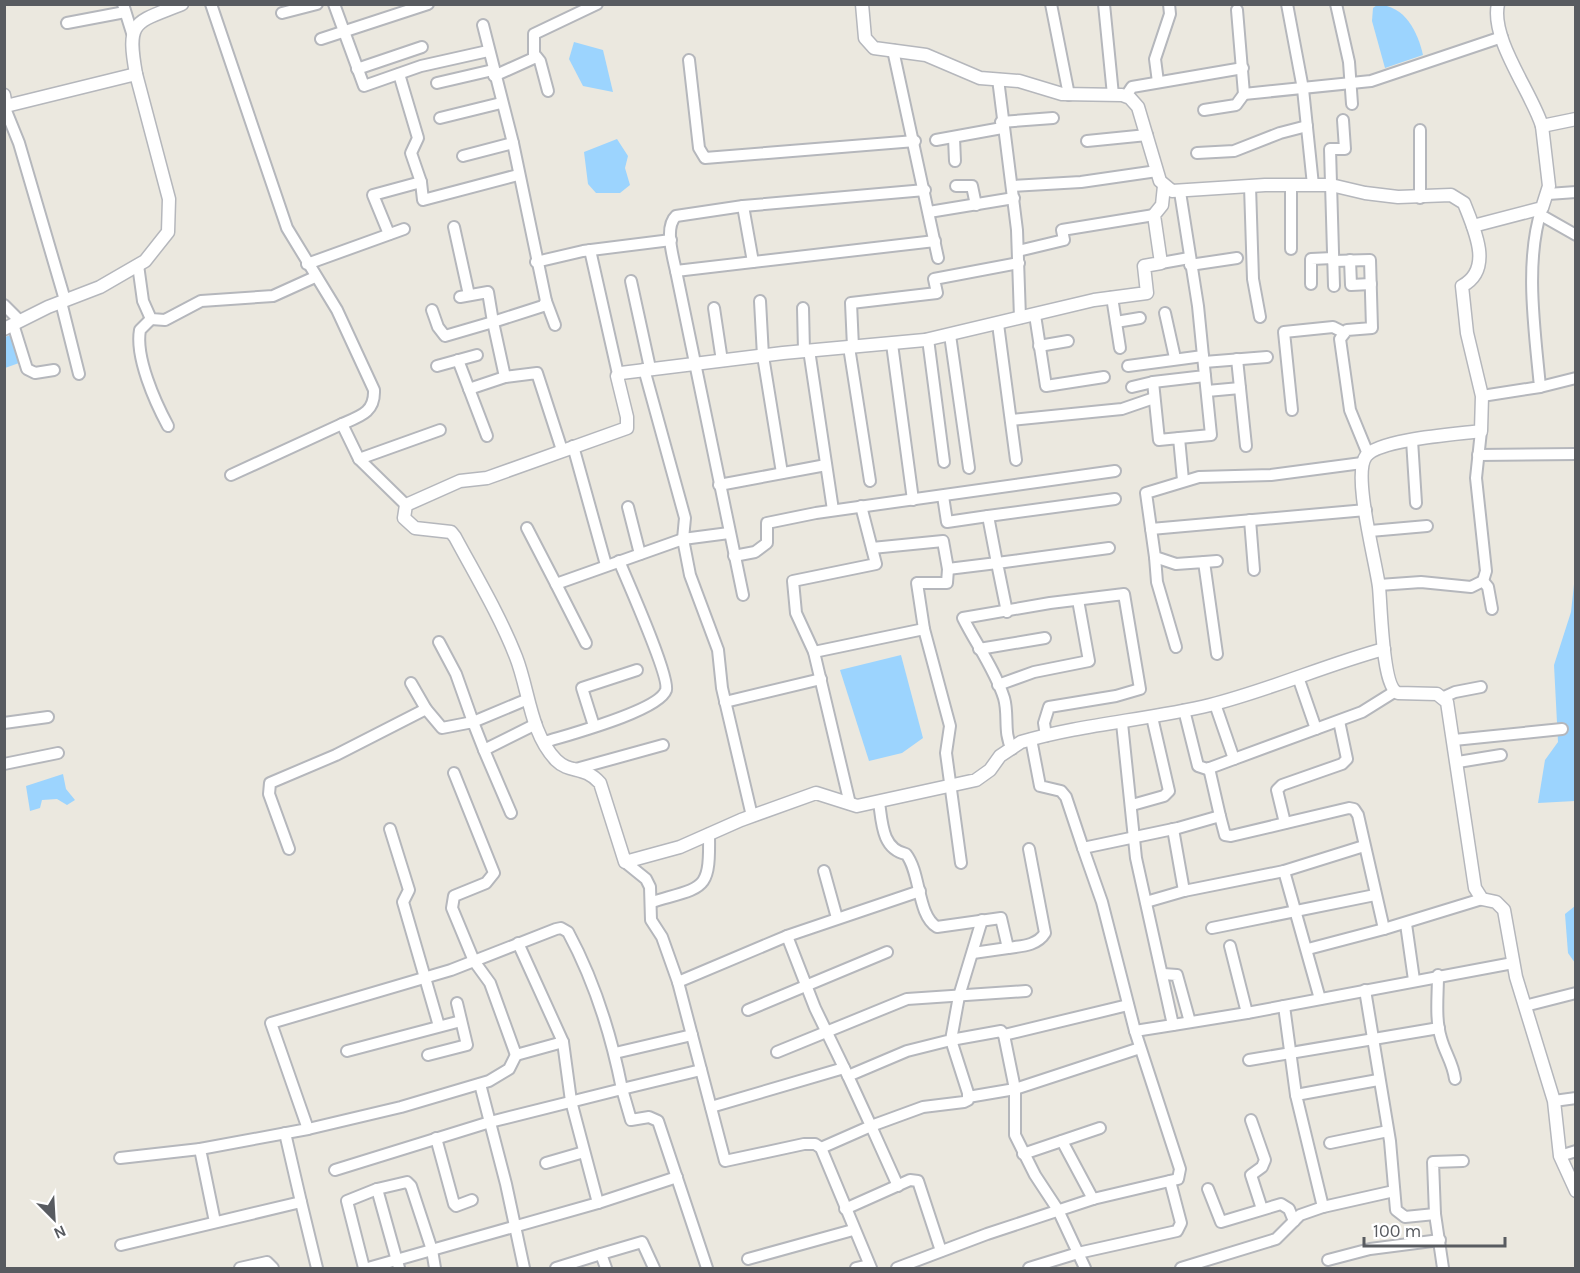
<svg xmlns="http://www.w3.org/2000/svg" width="1580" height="1273" viewBox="0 0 1580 1273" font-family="Karla,sans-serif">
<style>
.water{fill:#9cd4fe}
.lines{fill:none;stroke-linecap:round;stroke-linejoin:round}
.minor-casing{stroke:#b5b7bc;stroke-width:14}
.tertiary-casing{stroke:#b5b7bc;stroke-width:15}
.minor{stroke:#fff;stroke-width:10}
.tertiary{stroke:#fff;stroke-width:12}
</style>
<rect width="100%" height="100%" fill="#ebe8df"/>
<g class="water">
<path d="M1377,5c27,-1 41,27 46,50l-38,13 -13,-47 1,-13z"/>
<polygon points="574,42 603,50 613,92 583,86 569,59"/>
<polygon points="617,139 628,156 625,168 630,185 620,193 596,193 588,184 584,152"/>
<polygon points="10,335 19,363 5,368 5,337"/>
<polygon points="1575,575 1575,801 1538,803 1545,760 1558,742 1554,665 1571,612"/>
<polygon points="901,655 923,738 902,753 869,761 840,670"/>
<polygon points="63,774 66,789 75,800 67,805 57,799 42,800 40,808 30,811 26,786"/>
<polygon points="1575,906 1576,963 1575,963 1568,953 1565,914"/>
</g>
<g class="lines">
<g class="minor-casing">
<g id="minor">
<polyline points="123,4 132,33"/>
<path d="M211,4l76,224 50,82 37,80c1,22 -13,26 -32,34l17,35 47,46"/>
<polyline points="334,4 364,86 421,66 488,51"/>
<polyline points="1051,4 1069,95"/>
<polyline points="1104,4 1113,95"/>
<polyline points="1287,4 1303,89 1313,185"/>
<polyline points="1336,4 1349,62 1352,104"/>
<polyline points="1237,10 1244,94 1371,81 1502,37"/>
<polyline points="282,13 317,4"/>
<polyline points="67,23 125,12"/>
<polyline points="483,25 513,143 546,301 543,306 493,322 505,377"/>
<polyline points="321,39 428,4"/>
<polyline points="893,50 938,258"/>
<polyline points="536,56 540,61 548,91"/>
<polyline points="689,60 699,148 705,158 915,141"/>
<polyline points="357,69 422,47"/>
<polyline points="494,76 534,58 534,34 597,4"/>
<polyline points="998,79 1017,230 1020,318"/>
<polyline points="1158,82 1155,59 1170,14 1169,4"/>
<polyline points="437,83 493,70"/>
<polyline points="1126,96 1132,87 1243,68"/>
<polyline points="4,106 19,143 65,300 61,302 79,374"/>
<polyline points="1204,110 1236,105 1244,94"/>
<polyline points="440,118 501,103"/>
<polyline points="1001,122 1053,118"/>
<polyline points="954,138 955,161"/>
<polyline points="936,140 1002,128"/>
<polyline points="1087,141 1147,135"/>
<polyline points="1197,153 1234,151 1280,133 1307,126"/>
<polyline points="463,156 513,143"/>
<polyline points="421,182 423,200 518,175"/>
<polyline points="1291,185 1291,249"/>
<polyline points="956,186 972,186 976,205"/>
<polyline points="1012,186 1081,182 1157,171"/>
<polyline points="1250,186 1253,279 1260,317"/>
<path d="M925,190l-182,16 -67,10c-12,11 -3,41 0,55l259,-30"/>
<polyline points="1180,192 1198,306 1205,376 1153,382 1159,440 1179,438 1183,480"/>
<polyline points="1548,194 1576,192"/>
<polyline points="1420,198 1420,130"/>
<polyline points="743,206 753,262"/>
<polyline points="929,212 1014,198"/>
<polyline points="1539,214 1576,235"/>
<polyline points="454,227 469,295"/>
<polyline points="389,234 373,195 421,182 411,153 418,138 399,74"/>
<polyline points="590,250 618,374"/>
<polyline points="1018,251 1064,240 1062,230 1154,215"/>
<polyline points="1350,260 1351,285 1371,284"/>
<polyline points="1333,261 1370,260 1372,328 1347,330 1340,339 1350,410 1368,454"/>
<polyline points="536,262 583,251 671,240"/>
<polyline points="1161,263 1189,258"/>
<polyline points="307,264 404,229"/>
<polyline points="138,265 143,301 151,319 165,320 201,301 273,296 315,277"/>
<polyline points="1190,265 1237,258"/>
<polyline points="676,271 743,595"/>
<polyline points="631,281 650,368"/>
<polyline points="1311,284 1311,259 1333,258"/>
<polyline points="1334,286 1330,149 1345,149 1343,120"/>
<polyline points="1112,297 1120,348"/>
<polyline points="546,301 555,325"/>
<polyline points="760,301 763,356 782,473"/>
<polyline points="4,305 20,321"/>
<polyline points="714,308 722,361"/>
<polyline points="803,308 804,351"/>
<polyline points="432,310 438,327 445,336 493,322 488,292 460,297"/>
<polyline points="1165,313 1175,358"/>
<polyline points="1035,315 1046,386 1104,377"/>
<path d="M151,319l-11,11c-5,27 15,72 28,96"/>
<polyline points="1116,322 1140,318"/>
<polyline points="13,324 27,369 35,373 54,370"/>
<polyline points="998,324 1016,460"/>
<polyline points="950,335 969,468"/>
<polyline points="928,339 944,462"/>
<polyline points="892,344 913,500"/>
<polyline points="1039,346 1068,341"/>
<polyline points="849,347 870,481"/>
<polyline points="853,347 851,303 937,293 934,279 1019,263"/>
<polyline points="809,350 833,510"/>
<polyline points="1237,359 1246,446"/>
<polyline points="458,360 487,436"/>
<polyline points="1204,362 1267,357"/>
<polyline points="437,366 477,355"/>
<polyline points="1128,366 1203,356"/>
<polyline points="644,369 685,518 683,539 729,533"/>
<polyline points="1132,387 1153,382"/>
<polyline points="1540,387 1576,378"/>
<polyline points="469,389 505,377 537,373 562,450"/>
<polyline points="1207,391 1240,388"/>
<path d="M1482,396l58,-9c-5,-55 -16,-126 2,-179"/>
<polyline points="1292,410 1284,332 1333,327 1343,332"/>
<polyline points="1011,420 1122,409 1154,398"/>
<polyline points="1179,438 1211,435 1205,376"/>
<polyline points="1412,440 1416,503"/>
<polyline points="573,446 606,565"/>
<polyline points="1478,455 1576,454"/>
<polyline points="359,459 440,430"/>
<polyline points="231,475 342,424"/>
<polyline points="719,485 826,465"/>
<polyline points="628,507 640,554"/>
<polyline points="988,516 1115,499"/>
<polyline points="1250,520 1254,570"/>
<polyline points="527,528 556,584 683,539 690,575 718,650 722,688 752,816"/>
<polyline points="1151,529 1366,510"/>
<polyline points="1370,531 1427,526"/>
<polyline points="872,548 943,541 948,569 997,563 988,516 947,522 943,496"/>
<polyline points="734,556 755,552 767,543 767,523 816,513 1115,471"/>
<polyline points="1155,557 1157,582 1176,647"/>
<polyline points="1204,562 1217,561"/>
<polyline points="1483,581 1488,587 1492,609"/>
<polyline points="556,584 586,643"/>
<polyline points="1379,585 1421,582 1471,587 1483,581 1486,571 1476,478 1481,431"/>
<polyline points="1007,612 997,563 1109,548"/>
<polyline points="924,629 917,583 947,583 948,569"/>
<polyline points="439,642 456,674 473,722 528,699"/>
<polyline points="979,649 1045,638"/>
<polyline points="814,652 924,629 950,726 946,753 961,863"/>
<polyline points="1217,654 1204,562 1176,564 1155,557 1146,493 1199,477 1271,475 1362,463"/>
<polyline points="1298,677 1316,729"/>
<polyline points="411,683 426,709 442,728 473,722 484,750 536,724"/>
<polyline points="998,685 1034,672 1089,661 1078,600"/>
<polyline points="1444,697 1455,692 1481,687"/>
<polyline points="725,702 821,679"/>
<polyline points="1215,704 1234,759 1362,712 1394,692"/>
<polyline points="1184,710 1198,766 1207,769 1234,759"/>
<polyline points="4,723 48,717"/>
<polyline points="1122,723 1136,858 1173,1025 1247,1013 1513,963"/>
<polyline points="594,726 582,688 637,670"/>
<polyline points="1031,739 1040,786 1061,791 1066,797 1083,848 1178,828 1220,816 1225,835 1231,836 1349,808 1354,809 1358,815 1384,929 1482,899"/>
<polyline points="1454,740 1562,729"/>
<path d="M545,742c22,-7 114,-31 121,-52 4,-13 -39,-110 -47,-129"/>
<path d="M1012,749c-9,-16 -3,-34 -8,-51 -9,-28 -28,-54 -41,-80l87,-15 74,-9 16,95 -24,7 -67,11 -5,16 2,13"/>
<polyline points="484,750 511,813"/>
<polyline points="1458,762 1501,755"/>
<polyline points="4,764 58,753"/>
<polyline points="1209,768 1220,816"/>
<polyline points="576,769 663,745"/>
<polyline points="454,773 494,873 486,883 454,896 452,908 474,961 490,983 516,1055 563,1042 518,943"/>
<path d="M879,802c3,21 3,47 27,52 15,19 11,61 31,73l64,-9 7,30c13,-2 29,-2 37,-15l-16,-84"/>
<polyline points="850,804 814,652 796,613 793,581 876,564 861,506"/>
<polyline points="1132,805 1164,796 1169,791 1152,717"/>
<polyline points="1285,823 1277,790 1282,785 1342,764 1347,759 1339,721"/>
<polyline points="390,829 409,890 403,902 439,1026"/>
<polyline points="1173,829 1184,891 1284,871 1364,846"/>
<polyline points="1083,848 1102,902 1135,1031"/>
<polyline points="289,849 269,794 270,783 336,755 426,709"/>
<polyline points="625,862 646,879 650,887 651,920 662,937 678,982 725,1161 804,1144 815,1144 821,1148 871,1268"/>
<polyline points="824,871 837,918"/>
<polyline points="1284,871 1320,999"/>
<path d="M652,902c53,-16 58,-10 57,-68"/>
<polyline points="1146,902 1184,891"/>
<polyline points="1406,924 1414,980"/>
<polyline points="1212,928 1375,895"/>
<polyline points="787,936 920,891"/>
<polyline points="1230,946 1247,1013"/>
<polyline points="1308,949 1384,929"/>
<polyline points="973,953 1008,948"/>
<polyline points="1163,974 1177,975 1190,1022"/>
<path d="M1438,975c0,20 -3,44 3,63 4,15 12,25 14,41"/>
<polyline points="678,982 787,936 815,1008 848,1076"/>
<polyline points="1365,990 1390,1141 1396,1210 1405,1217 1435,1214"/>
<polyline points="1284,1006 1296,1095"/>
<polyline points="1525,1006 1576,993"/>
<polyline points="748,1010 887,952"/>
<polyline points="1004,1035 1128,1005"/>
<polyline points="347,1051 461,1021"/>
<polyline points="777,1052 907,999 1026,991"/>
<polyline points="615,1053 692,1035"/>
<polyline points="428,1055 467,1045 457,1003"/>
<polyline points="1249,1060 1439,1028"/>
<polyline points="480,1084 506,1184 524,1268"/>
<polyline points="968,1097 1015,1089 1140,1048"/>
<polyline points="1554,1101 1576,1098"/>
<polyline points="711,1107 844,1068"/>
<polyline points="1251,1120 1265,1160 1262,1167 1251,1175 1262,1209"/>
<polyline points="308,1129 401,1107 489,1081 509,1069 516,1055"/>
<polyline points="285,1133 301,1202"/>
<polyline points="436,1138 454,1204 456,1206 472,1200"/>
<polyline points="1062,1141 1093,1199"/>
<polyline points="1330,1143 1388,1131"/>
<polyline points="821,1148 871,1126 848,1076 907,1051 951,1040 959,996 982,920"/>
<polyline points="1023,1154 1100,1128"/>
<polyline points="1560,1156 1576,1151"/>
<polyline points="120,1158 200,1149"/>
<polyline points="546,1163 584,1152"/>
<polyline points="335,1170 490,1122 622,1089 631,1120 649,1117 658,1121 707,1268"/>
<polyline points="898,1186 871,1126 923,1107 964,1102 968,1100 968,1093 951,1040 1001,1031 1004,1035 1015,1089 1015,1135 1035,1175 1058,1210 1085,1268"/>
<polyline points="1208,1189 1221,1222 1281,1204 1289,1209 1294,1221"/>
<polyline points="598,1203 677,1177"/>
<polyline points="1323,1207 1296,1095 1378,1080"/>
<polyline points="845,1209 910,1180 918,1181 941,1251"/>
<path d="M215,1222l-15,-73 108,-20 -37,-106 180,-53 105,-41 5,-1 7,4c27,50 43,102 54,157l79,-19"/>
<polyline points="121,1245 301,1202 317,1268"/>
<polyline points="601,1254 642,1242 654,1268"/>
<polyline points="748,1259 853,1230"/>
<polyline points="1328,1260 1370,1249 1440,1240"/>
<polyline points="240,1268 267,1262 273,1268"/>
<polyline points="364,1268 347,1201 377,1189"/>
<polyline points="368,1268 598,1203 571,1101 563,1042"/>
<polyline points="399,1268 377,1189 407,1182 411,1186 432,1250 435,1268"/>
<polyline points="556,1268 601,1254 606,1268"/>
<polyline points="856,1268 869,1265"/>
<polyline points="897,1268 987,1234 1093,1199 1178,1179 1180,1169 1135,1031 1173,1025"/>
<polyline points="1029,1268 1078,1253 1177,1231 1181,1223 1170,1181"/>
<polyline points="1181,1268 1276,1239 1300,1215 1323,1207 1394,1191"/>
<polyline points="1443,1268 1435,1214 1433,1162 1463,1161"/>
</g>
</g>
<g class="tertiary-casing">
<g id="tertiary">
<path d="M862,4l3,34 9,10 52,7 54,23 39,3 43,13 60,1 8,3 8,9 22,74 12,10 93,-6h66l34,8 33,4 53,-2 13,8c10,26 30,66 -2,83l5,47 15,63 -1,35c-23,3 -102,8 -115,25 -14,18 10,106 13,131 2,18 3,100 19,106l39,1 10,8 28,186 7,11 14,3 8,8 12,67 38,124 6,55 16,35"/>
<path d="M1498,4c-8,35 34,89 44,122l34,-7"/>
<path d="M136,74c-10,-55 -1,-51 46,-70"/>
<polyline points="4,95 6,106 136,74 169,199 168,232 145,261 138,265 100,287 48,307 4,329"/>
<path d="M1164,186l-2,19 -8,10 7,48 -17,3 3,27 -53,7 -169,40 -142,13 -162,20 -4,3 10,41v11l-140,50 -27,3 -54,24 -2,13 11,10 36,4 4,5c21,39 45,79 61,120 13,33 14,76 40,103 14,14 28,5 44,23l25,79 55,-15 61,-27 75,-27 41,13 119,-26 14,-10 10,-14 21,-14c61,-18 127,-22 189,-37 60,-15 115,-40 174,-56"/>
<polyline points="1473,226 1542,208 1549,186 1542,126"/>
</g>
</g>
<use href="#minor" class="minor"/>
<use href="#tertiary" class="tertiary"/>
</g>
<rect width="1580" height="1273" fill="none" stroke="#585b60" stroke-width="12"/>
<g transform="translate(54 1219) rotate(156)" stroke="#ffffff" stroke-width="4.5" paint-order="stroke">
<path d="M0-4.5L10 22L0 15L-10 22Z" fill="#585b60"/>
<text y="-9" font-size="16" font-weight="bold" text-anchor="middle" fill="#585b60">N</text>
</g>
<path d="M1364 1237v9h141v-9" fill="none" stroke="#585b60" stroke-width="3"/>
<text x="1373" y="1237" font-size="18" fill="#585b60" stroke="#ffffff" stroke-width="4.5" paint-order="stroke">100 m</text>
</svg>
